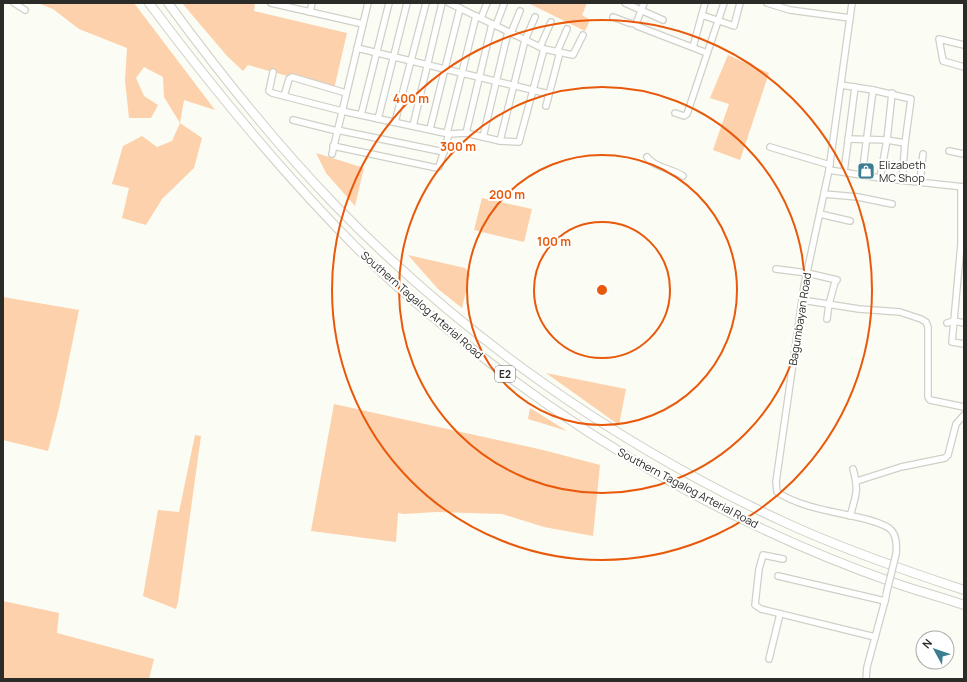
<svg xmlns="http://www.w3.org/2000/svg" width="967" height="682" viewBox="0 0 967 682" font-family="Manrope,sans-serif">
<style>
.green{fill:#fcd1ab}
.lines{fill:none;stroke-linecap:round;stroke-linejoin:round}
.minor-casing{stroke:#cfd0c7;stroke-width:8}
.highway-casing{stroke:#cfd0c7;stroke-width:10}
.minor{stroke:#fff;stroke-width:5.5}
.highway{stroke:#fff;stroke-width:8}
.minor-bridge-casing{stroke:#cfd0c7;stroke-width:8;stroke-linecap:butt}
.minor-bridge{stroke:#fff;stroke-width:5.5}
.ring{fill:none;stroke:#e8590c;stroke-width:2}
.labels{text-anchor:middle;stroke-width:4;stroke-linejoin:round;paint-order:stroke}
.shield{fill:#fff;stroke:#6b6b68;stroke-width:1}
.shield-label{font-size:10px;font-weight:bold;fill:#2b2b27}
.poi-label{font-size:11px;fill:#2b2b27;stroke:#fff;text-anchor:start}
.street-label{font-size:11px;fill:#2b2b27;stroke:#fff}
.centre{fill:#e8590c;stroke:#fff;stroke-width:2}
.ring-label{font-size:12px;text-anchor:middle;font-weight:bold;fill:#e8590c;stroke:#fff;stroke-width:4;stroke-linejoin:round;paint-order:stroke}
</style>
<rect width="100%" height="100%" fill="#fbfcf3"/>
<g class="green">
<polygon points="38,3 134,3 215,110 184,100 180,123 202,138 194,168 162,199 146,225 122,218 129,188 112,184 123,146 142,136 157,147 172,141 180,123 164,97 163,77 144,67 136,78 144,96 158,105 151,118 129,118 125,80 127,48 79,29 53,9"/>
<polygon points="182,3 255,3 254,11 347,33 334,89 248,65 243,71 227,56"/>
<polygon points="528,3 587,3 582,15 590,20 585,31"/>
<polygon points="728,55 769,73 740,160 713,150 729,104 710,98"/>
<polygon points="316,153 364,168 355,206 326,173"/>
<polygon points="482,198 532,209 524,242 474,230"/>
<polygon points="408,255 465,268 470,274 462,308 438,289"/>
<polygon points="3,297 79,310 59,408 48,451 3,440"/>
<polygon points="546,373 626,389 619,425"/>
<polygon points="334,404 543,450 600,465 593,536 544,527 502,514 437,512 404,514 398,513 396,542 311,531"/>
<polygon points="530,408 567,431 528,419"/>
<polygon points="195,435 201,436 178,602 176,609 143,596 158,510 179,512"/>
<polygon points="3,601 59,613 57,633 154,659 149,679 3,679"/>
</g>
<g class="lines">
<g class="minor-casing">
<g id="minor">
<polyline points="14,3 25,10"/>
<polyline points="271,3 363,24"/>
<polyline points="449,3 544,49 573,55 583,35"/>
<polyline points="625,3 663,20"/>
<polyline points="644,3 636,24 637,26 707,53"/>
<polyline points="767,3 790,10 850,18"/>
<path d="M852,3l-23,167 -25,116 -28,196 1,10c23,15 53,19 80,25 9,2 24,6 32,11 8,6 8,17 7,26"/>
<polyline points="310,12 312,3"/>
<polyline points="702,15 734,26 740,3"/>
<polyline points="613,17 629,23 636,24"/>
<polyline points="481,18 487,3"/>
<polyline points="496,25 504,4"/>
<polyline points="511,33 520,11"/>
<polyline points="964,45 939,39 943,61 964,67"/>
<polyline points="540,47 551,22"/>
<polyline points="693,47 705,3"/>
<polyline points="357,48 549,94"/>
<polyline points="557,52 567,29"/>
<polyline points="273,72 269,91 272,93 342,111 449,134 466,133 500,141 519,142 544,49"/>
<polyline points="841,85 873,90 911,99 905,143 902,180"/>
<polyline points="284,96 289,79 292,77 346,93"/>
<polyline points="546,106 560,52"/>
<polyline points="675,113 684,116 687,114 724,3"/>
<polyline points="361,115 389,3"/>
<polyline points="378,119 407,3"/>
<polyline points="293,120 337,131"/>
<polyline points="395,122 426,3"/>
<polyline points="413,126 442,3"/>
<polyline points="430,129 460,8"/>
<polyline points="337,130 444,152"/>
<polyline points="447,133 476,16"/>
<polyline points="466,133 492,24"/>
<polyline points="483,137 508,32"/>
<polyline points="848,139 887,140 905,143"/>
<polyline points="500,141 525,40 535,17"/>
<polyline points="333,146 437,168 439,167 449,134"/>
<polyline points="770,147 830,165"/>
<polyline points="949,151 964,154"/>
<polyline points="332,154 368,3"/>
<path d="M647,157c6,10 26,12 36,19"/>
<polyline points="829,170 880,178 964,187"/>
<polyline points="844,172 855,87"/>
<polyline points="862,175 873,90"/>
<polyline points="880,178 887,140 892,93"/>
<polyline points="920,182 923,154"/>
<polyline points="961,187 961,244 952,342 964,344"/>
<polyline points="824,194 858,197 892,204"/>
<polyline points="820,214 850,221"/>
<polyline points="776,269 807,273 837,280 835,282 829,304 827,319"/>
<polyline points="802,300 859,309 900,312 921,319 926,322 928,327 928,397 930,400 935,401 964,407"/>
<polyline points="947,323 954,321 964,323"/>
<polyline points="857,481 901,467 945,458 948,455 956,424 964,415"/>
<path d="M850,516c6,-20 9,-26 3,-47"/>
<polyline points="783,559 763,555 759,569 755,605 761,609 875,637"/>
<polyline points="778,576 885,601"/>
<polyline points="769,659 780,614"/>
<polyline points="866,679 867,667 886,597"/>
</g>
</g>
<g class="highway-casing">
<g id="highway">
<path d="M149,3c68,91 141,180 223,260 29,29 62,55 94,81 128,102 274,185 429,239 22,8 46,14 69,22"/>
<path d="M168,3c52,71 107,140 168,203 128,132 281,239 448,316 58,27 119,48 180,68"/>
</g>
</g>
<use href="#minor" class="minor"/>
<use href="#highway" class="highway"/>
<g class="minor-bridge-casing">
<polyline id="minor-bridge" points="886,595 896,554"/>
</g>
<use href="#minor-bridge" class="minor-bridge"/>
</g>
<g class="ring">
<circle cx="602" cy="290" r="68"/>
<circle cx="602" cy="290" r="135"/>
<circle cx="602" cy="290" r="203"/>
<circle cx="602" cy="290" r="270"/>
</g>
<defs>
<g id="shop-square" transform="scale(0.9)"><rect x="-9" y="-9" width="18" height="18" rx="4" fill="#3d7d91" stroke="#fff"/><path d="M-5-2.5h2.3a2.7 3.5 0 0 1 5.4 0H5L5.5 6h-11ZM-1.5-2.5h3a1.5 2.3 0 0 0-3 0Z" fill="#fff"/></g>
</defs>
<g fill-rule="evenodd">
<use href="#shop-square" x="866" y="171"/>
</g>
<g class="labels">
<rect class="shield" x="495" y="366" width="20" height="16" rx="3"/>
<g class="shield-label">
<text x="505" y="378">E2</text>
</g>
<g class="poi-label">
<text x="879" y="169">Elizabeth<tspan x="879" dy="13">MC Shop</tspan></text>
</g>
<g class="street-label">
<text transform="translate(422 305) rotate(41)" y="4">Southern Tagalog Arterial Road</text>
<text transform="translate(800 319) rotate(-81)" y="4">Bagumbayan Road</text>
<text transform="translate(688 488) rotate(28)" y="4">Southern Tagalog Arterial Road</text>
</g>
</g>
<circle cx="602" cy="290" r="6" class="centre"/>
<g class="ring-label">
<text x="411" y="103">400 m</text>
<text x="458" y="151">300 m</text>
<text x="507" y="199">200 m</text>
<text x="554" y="246">100 m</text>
</g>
<rect width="967" height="682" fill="none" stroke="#2b2b27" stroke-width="8"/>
<g transform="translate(935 650) rotate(310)"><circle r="19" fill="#ffffff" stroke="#aaaaa9"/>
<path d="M0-3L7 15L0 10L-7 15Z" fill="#3d7d91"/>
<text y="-6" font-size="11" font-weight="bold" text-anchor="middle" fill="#2b2b27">N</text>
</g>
</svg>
